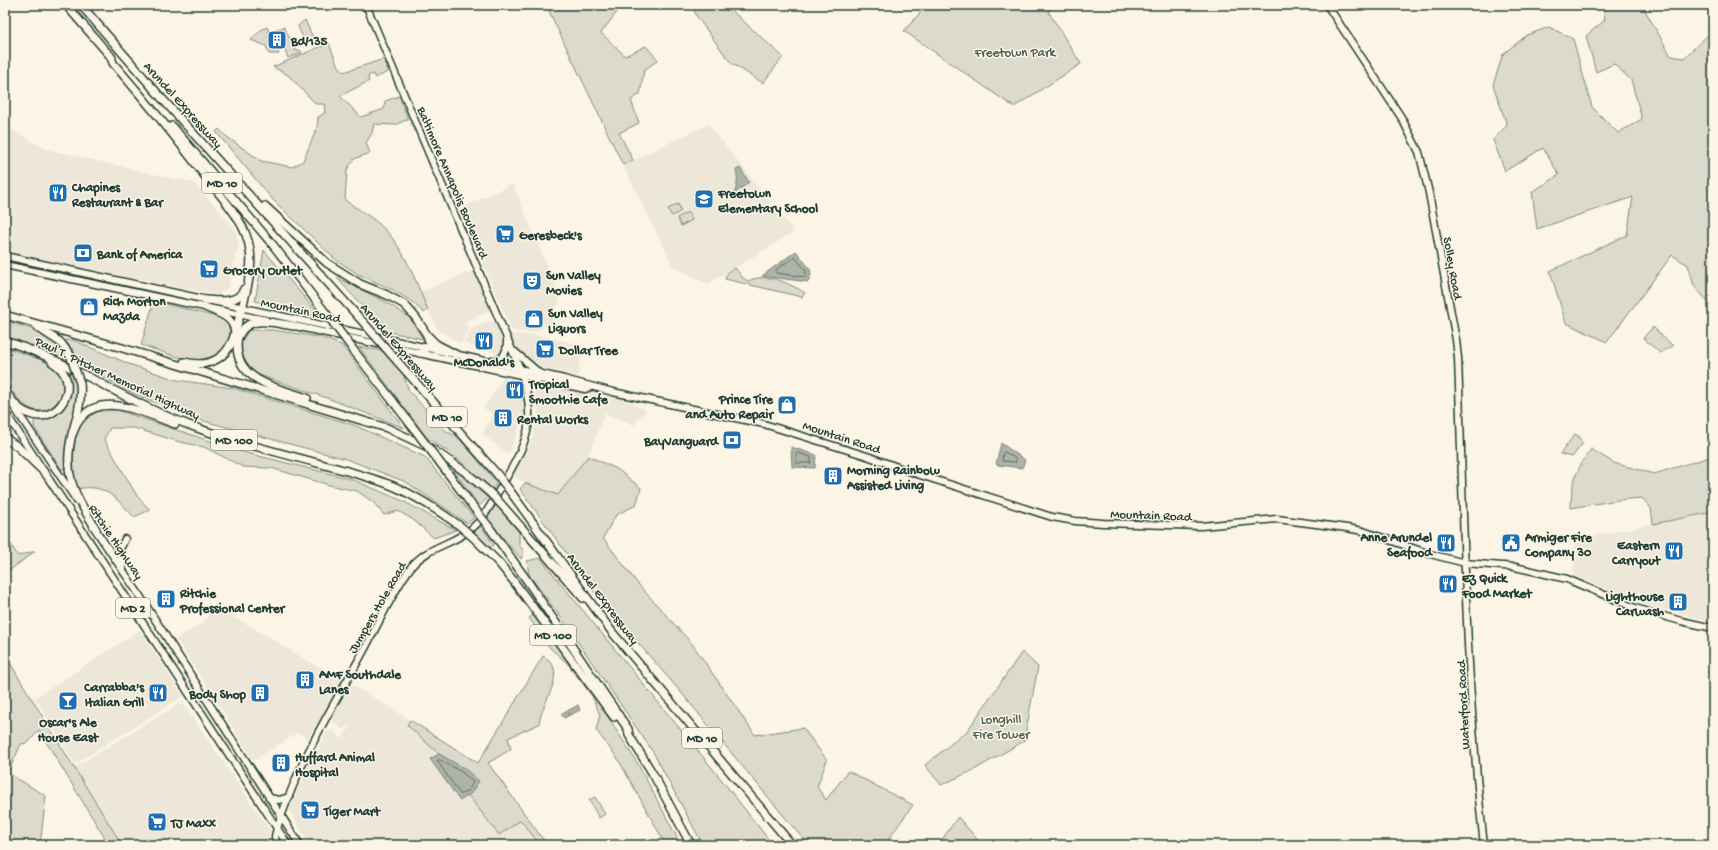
<svg xmlns="http://www.w3.org/2000/svg" width="1718" height="850" viewBox="0 0 1718 850" font-family="'Gochi Hand',sans-serif">
<style>
.built{fill:#ece7d8}
.green{fill:#dcdacc;stroke:#7e8c80}
.water{fill:#aeb3a7;stroke:#758479}
.lines{fill:none;stroke-linecap:round;stroke-linejoin:round}
.shore{stroke:#586c62;stroke-width:1}
.major-casing{stroke:#1f3d34;stroke-width:9}
.highway-casing{stroke:#1f3d34;stroke-width:10}
.major{stroke:#fcf5e5;stroke-width:6}
.highway{stroke:#fcf5e5;stroke-width:7}
.highway-bridge-casing{stroke:#1f3d34;stroke-width:10;stroke-linecap:butt}
.highway-bridge{stroke:#fcf5e5;stroke-width:7}
.labels{text-anchor:middle;stroke-width:3;stroke-linejoin:round;paint-order:stroke}
.shield{fill:#fcf5e5;stroke:#617469;stroke-width:1}
.shield-label{font-size:12px;font-weight:bold;fill:#1f3d34}
.poi-label{font-size:13px;font-weight:bold;fill:#1f3d34;stroke:#fcf5e5;text-anchor:start}
.park-label{font-size:13px;fill:#455c52;stroke:#fcf5e5}
.street-label{font-size:13px;fill:#1f3d34;stroke:#fcf5e5}
</style>
<rect width="100%" height="100%" fill="#fcf5e5"/>
<filter id="ink" filterUnits="userSpaceOnUse"><feTurbulence type="fractalNoise" baseFrequency=".025" numOctaves="2"/><feDisplacementMap in="SourceGraphic" scale="8" xChannelSelector="R" yChannelSelector="G"/><feConvolveMatrix kernelMatrix="1 2 1 2 8 2 1 2 1" color-interpolation-filters="sRGB"/></filter>
<g filter="url(#ink)">
<g class="built">
<polygon points="708,124 794,232 708,284 673,266 623,165"/>
<polygon points="5,126 46,149 175,179 193,182 234,227 239,243 228,288 217,295 5,252"/>
<polygon points="513,184 560,298 551,325 531,333 512,330 459,209"/>
<polygon points="474,270 490,311 465,321 469,330 461,344 438,330 420,292"/>
<polygon points="491,321 512,334 535,335 583,345 578,376 536,367 526,361 465,344 471,329"/>
<polygon points="505,374 518,378 526,408 509,455 482,434 493,415 484,408"/>
<polygon points="538,383 619,397 646,410 634,425 605,413 588,456 558,495 525,483 512,475 533,437 538,415 534,388"/>
<polygon points="1713,512 1713,622 1643,604 1573,575 1576,539"/>
<polygon points="216,607 280,643 280,645 375,698 410,720 408,725 439,754 431,759 460,801 468,795 499,835 521,819 540,845 486,845 491,840 485,845 310,845 289,811 304,776 326,733 333,729 341,739 352,725 342,729 323,713 308,739 297,733 253,761 223,711 176,639 203,623"/>
<polygon points="140,630 183,696 75,764 35,698"/>
<polygon points="182,702 270,830 267,845 122,845 75,767"/>
</g>
<g class="green">
<polygon points="546,5 614,5 617,12 601,33 625,56 646,46 658,60 644,70 640,94 631,100 639,123 619,133 633,160 623,165"/>
<polygon points="692,5 729,5 730,9 783,57 763,83 731,63 697,17"/>
<polygon points="927,5 1057,5 1048,11 1081,64 1014,107 904,31"/>
<polygon points="1603,5 1642,5 1671,56 1684,58 1713,30 1713,301 1711,305 1694,286 1688,265 1672,255 1607,342 1566,323 1550,271 1627,235 1633,197 1537,229 1532,192 1559,175 1543,148 1505,171 1493,140 1507,125 1493,85 1503,54 1527,35 1549,27 1573,39 1592,107 1618,133 1642,119 1631,80 1614,64 1596,72 1586,36 1605,20"/>
<path d="M305,20l10,22c-10,4 -14,-8 -17,-16z"/>
<polygon points="267,27 279,54 269,54 266,46 251,40 261,30"/>
<polygon points="284,27 296,51 300,50 302,53 288,58 276,29"/>
<path d="M329,43l8,21 7,8 40,-13 4,13 -13,6 -2,-4 -5,2 1,5 -29,15 21,21 23,-8 1,-8 14,-5 9,23 -13,6 -21,-1 -2,9 -6,10 4,10 -16,6 -7,11 -2,30c10,8 23,14 33,23 26,22 37,57 50,87l-4,3 -13,-12 -18,-11 -37,-17 -21,-14 -62,-59 -57,-68 3,-3 8,8 34,24 31,6 11,-6 14,-33 1,-11 7,-4 -1,-9h-8l-28,-29 -15,-8z"/>
<polygon points="678,204 681,211 672,216 668,209"/>
<polygon points="688,212 692,220 681,226 677,218"/>
<polygon points="264,250 321,317 255,301"/>
<path d="M735,268l8,10 5,3c18,-9 41,2 57,12l-3,4 -77,-18 3,-7z"/>
<polygon points="336,277 386,302 410,318 423,339 385,331"/>
<path d="M154,301l67,17 9,6c1,11 -1,19 -10,27 -21,19 -55,1 -79,-6z"/>
<path d="M5,321c24,7 54,14 63,40l-63,-24z"/>
<polygon points="1653,327 1673,346 1660,353 1643,338"/>
<polygon points="249,330 272,330 320,337 342,345 404,428 327,398 253,373 241,356 240,344"/>
<polygon points="65,340 73,340 129,364 177,380 233,388 354,425 425,457 474,518 467,523 406,482 346,459 200,420 134,394 80,364 73,350"/>
<path d="M5,347c17,7 40,11 53,24 18,20 -14,62 -42,25 -3,-4 -10,-10 -11,-15 -2,-8 0,-25 0,-34z"/>
<polygon points="359,347 382,351 403,373 409,391 446,431 458,437 497,483 493,489 452,454 427,438"/>
<path d="M68,371l6,2 3,16v16l-12,44v18l-3,3 -28,-43v-8c6,-1 14,-1 19,-3 17,-9 20,-29 15,-45z"/>
<path d="M114,409l129,43 108,27 52,22 53,29 -22,8 -22,-19 -14,-8 -14,4 -11,-13 -16,-11 -28,-6 -58,-17 -28,-1 -39,-20 -24,-5 -46,-14h-24l-6,11 33,57 13,14 -16,7c-18,-19 -29,-34 -57,-28 -6,-25 -8,-68 21,-79 5,-2 11,-1 16,-1z"/>
<polygon points="1575,434 1580,437 1580,441 1583,443 1572,457 1560,454"/>
<path d="M1591,449l23,14 40,11 59,-18v56l-60,12 -2,-16 -9,-10 -24,2 -47,8c0,-25 5,-38 20,-59z"/>
<polygon points="588,456 617,469 641,488 636,505 616,515 603,538 638,584 693,645 755,735 803,728 827,760 817,787 826,800 848,771 913,805 887,841 892,845 808,845 679,690 598,597 520,489 525,483 558,495"/>
<polygon points="452,468 488,498 479,506"/>
<polygon points="496,505 519,530 519,545 524,551 521,559 487,519"/>
<polygon points="481,526 494,545 490,548 473,533"/>
<polygon points="5,535 18,556 35,551 5,574"/>
<polygon points="540,558 717,774 773,845 703,845 653,752 565,623 529,575 527,561"/>
<polygon points="533,615 596,698 638,764 681,845 666,845 618,759 596,730 600,715 592,696 567,663 550,648 529,618"/>
<polygon points="1022,652 1038,667 1024,741 974,770 941,785 925,765 967,731"/>
<polygon points="5,654 19,678 122,845 109,845 39,730 28,743 21,744 8,773 46,796 40,845 5,845"/>
<path d="M543,656c28,14 -3,48 -4,68l-31,14 3,11 -23,14 59,82h-7l-19,-25 -22,15 -31,-40 11,-14 -40,-27 -32,-29 3,-5 68,43z"/>
<polygon points="595,797 605,814 599,818 589,800"/>
<polygon points="958,817 982,845 938,845"/>
</g>
<g class="water">
<path d="M740,168l9,14 -16,13c5,-9 5,-15 3,-25z"/>
<polygon points="796,251 810,269 811,274 808,282 762,276"/>
<polygon points="1001,443 1025,460 1022,468 998,465 996,464"/>
<polygon points="791,447 816,455 815,468 792,467"/>
<polygon points="578,705 580,710 564,718 561,714 565,711 568,715 569,714 567,711"/>
<polygon points="439,754 464,768 479,781 471,793 460,801 430,759"/>
</g>
<g class="lines">
<g class="shore">
<polygon points="795,257 806,271 806,277 776,273 776,270"/>
<polygon points="1005,452 1016,459 1016,462 1002,461 1003,453"/>
<polygon points="798,453 811,457 811,463 796,463 796,455"/>
<polygon points="438,760 440,760 462,772 472,781 473,783 468,790 462,794 460,794 438,762"/>
</g>
<g class="major-casing">
<g id="major">
<path d="M1327,5l74,112 18,35 10,41 27,147 2,18c6,163 7,326 26,487"/>
<polyline points="5,256 428,348 564,379 613,392 764,424 867,456 917,474 1052,517 1075,521 1103,523 1201,526 1277,519 1347,528 1363,531 1430,554 1465,563 1515,567 1567,579 1635,608 1681,621 1713,628"/>
<polyline points="5,265 266,320"/>
<polyline points="290,325 585,389 591,387"/>
<polyline points="515,352 538,372"/>
<path d="M492,361c12,-1 15,-9 15,-20"/>
<polyline points="527,389 534,381 542,379"/>
<polyline points="12,404 77,501"/>
<polyline points="5,412 288,845"/>
<polyline points="93,526 138,593 300,845"/>
<polyline points="123,565 119,551 125,539"/>
<polyline points="269,798 279,800 289,797"/>
<path d="M276,845c1,-4 -1,-5 -1,-9 3,-13 9,-27 14,-40 19,-50 47,-95 73,-142 15,-27 30,-62 49,-87 17,-21 41,-22 60,-38 14,-11 21,-27 30,-42 26,-45 38,-66 19,-118l-154,-364"/>
</g>
</g>
<g class="highway-casing">
<g id="highway">
<polyline points="66,5 112,58"/>
<polyline points="81,5 158,94 364,323"/>
<path d="M110,55l3,8c32,37 63,74 92,113 17,22 41,45 45,74 4,25 -9,59 -15,83 -7,26 -26,35 -51,29"/>
<polyline points="172,126 273,245 328,316"/>
<polyline points="265,206 327,263 360,284 387,295 405,305 416,318 427,335 430,345 420,353"/>
<path d="M206,300c13,1 32,4 38,-11"/>
<path d="M205,307c13,6 28,9 30,25"/>
<polyline points="5,315 119,347 387,428 432,449 464,471 489,492"/>
<polyline points="37,327 60,342 70,355"/>
<path d="M238,336c-8,44 37,51 69,62"/>
<polyline points="429,337 436,344 455,354"/>
<path d="M237,340c9,-27 35,-17 57,-14"/>
<path d="M5,341c66,20 120,61 184,84 42,16 85,26 128,38 26,7 51,13 76,23 24,10 46,25 67,40"/>
<polyline points="355,352 412,426"/>
<polyline points="397,361 497,474"/>
<path d="M80,383c2,18 -3,34 -8,51 -10,43 3,60 24,95"/>
<path d="M5,391c6,8 12,18 22,22 32,15 58,-32 25,-51"/>
<path d="M73,433c2,-6 5,-12 9,-16 22,-26 67,-2 93,7"/>
<polyline points="5,438 18,447 46,474"/>
<polyline points="447,472 474,508"/>
<polyline points="510,491 612,632 792,845"/>
<polyline points="501,504 583,598"/>
<polyline points="489,527 526,579 628,729 629,735 653,774 691,845"/>
<polyline points="474,538 499,563 512,579 614,717"/>
</g>
</g>
<use href="#major" class="major"/>
<use href="#highway" class="highway"/>
<g class="highway-bridge-casing">
<g id="highway-bridge">
<polyline points="328,316 355,352"/>
<polyline points="364,323 397,361"/>
<polyline points="70,355 80,383"/>
<polyline points="412,426 447,472"/>
<polyline points="497,474 510,491"/>
<polyline points="489,492 501,504"/>
<polyline points="474,508 489,527"/>
<polyline points="460,526 474,538"/>
</g>
</g>
<use href="#highway-bridge" class="highway-bridge"/>
</g>
</g>
<defs>
<g id="building-square" transform="scale(1)"><rect x="-9" y="-9" width="18" height="18" rx="4" fill="#1f6fb2" stroke="#fcf5e5"/><path d="M-4-6H4V6H1V3H-1V6H-4ZM-2.5-4.3h1.7v1.8h-1.7ZM.8-4.3h1.7v1.8H.8ZM-2.5-1h1.7V.8h-1.7ZM.8-1h1.7V.8H.8Z" fill="#fff"/></g>
<g id="restaurant-square" transform="scale(1)"><rect x="-9" y="-9" width="18" height="18" rx="4" fill="#1f6fb2" stroke="#fcf5e5"/><path d="M-5-6h1v4h1v-4h1v4h1v-4h1v5L-1.5 .5V6h-2V.5L-5-1ZM5-6V6H3V1.5H1.5Q1.5-4 5-6Z" fill="#fff"/></g>
<g id="school-square" transform="scale(1)"><rect x="-9" y="-9" width="18" height="18" rx="4" fill="#1f6fb2" stroke="#fcf5e5"/><path d="M0-5L7-2L0 1L-7-2ZM-4 1L0 2.5L4 1V4Q0 6-4 4Z" fill="#fff"/></g>
<g id="supermarket-square" transform="scale(1)"><rect x="-9" y="-9" width="18" height="18" rx="4" fill="#1f6fb2" stroke="#fcf5e5"/><path d="M-6-5.5h2.5l.6 2H6L4.5 2H-2.5L-4.4-4H-6ZM-1.5 3.2a1.3 1.3 0 1 0 .1 0ZM3 3.2a1.3 1.3 0 1 0 .1 0Z" fill="#fff"/></g>
<g id="bank-square" transform="scale(1)"><rect x="-9" y="-9" width="18" height="18" rx="4" fill="#1f6fb2" stroke="#fcf5e5"/><path d="M-6-4H6V4H-6ZM0-2.3a2.3 2.3 0 1 0 0 4.6a2.3 2.3 0 1 0 0-4.6Z" fill="#fff"/></g>
<g id="theatre-square" transform="scale(1)"><rect x="-9" y="-9" width="18" height="18" rx="4" fill="#1f6fb2" stroke="#fcf5e5"/><path d="M-5-5.5Q0-4 5-5.5V0Q5 5 0 6Q-5 5-5 0ZM-3.3-2.5H-1v1.5H-3.3ZM1-2.5H3.3v1.5H1ZM-2.8 1Q0 5.5 2.8 1Z" fill="#fff"/></g>
<g id="shop-square" transform="scale(1)"><rect x="-9" y="-9" width="18" height="18" rx="4" fill="#1f6fb2" stroke="#fcf5e5"/><path d="M-5-2.5h2.3a2.7 3.5 0 0 1 5.4 0H5L5.5 6h-11ZM-1.5-2.5h3a1.5 2.3 0 0 0-3 0Z" fill="#fff"/></g>
<g id="civic-square" transform="scale(1)"><rect x="-9" y="-9" width="18" height="18" rx="4" fill="#1f6fb2" stroke="#fcf5e5"/><path d="M-.6-6.5H3V-4.5H.6V-3L4-1V1h2V6H-6V1h2V-1L-.6-3ZM-1.2 2.5V6h2.4V2.5Z" fill="#fff"/></g>
<g id="bar-square" transform="scale(1)"><rect x="-9" y="-9" width="18" height="18" rx="4" fill="#1f6fb2" stroke="#fcf5e5"/><path d="M-6-5H6L.8 .8V4.5H3.5V6h-7V4.5H-.8V.8Z" fill="#fff"/></g>
</defs>
<g fill-rule="evenodd">
<use href="#building-square" x="277" y="40"/>
<use href="#restaurant-square" x="58" y="193"/>
<use href="#school-square" x="704" y="199"/>
<use href="#supermarket-square" x="505" y="234"/>
<use href="#bank-square" x="83" y="253"/>
<use href="#supermarket-square" x="209" y="269"/>
<use href="#theatre-square" x="532" y="281"/>
<use href="#shop-square" x="89" y="307"/>
<use href="#shop-square" x="534" y="319"/>
<use href="#restaurant-square" x="484" y="341"/>
<use href="#supermarket-square" x="545" y="349"/>
<use href="#restaurant-square" x="515" y="390"/>
<use href="#shop-square" x="787" y="405"/>
<use href="#building-square" x="503" y="418"/>
<use href="#bank-square" x="732" y="440"/>
<use href="#building-square" x="833" y="476"/>
<use href="#restaurant-square" x="1446" y="543"/>
<use href="#civic-square" x="1511" y="543"/>
<use href="#restaurant-square" x="1674" y="551"/>
<use href="#restaurant-square" x="1448" y="584"/>
<use href="#building-square" x="166" y="599"/>
<use href="#building-square" x="1678" y="602"/>
<use href="#building-square" x="305" y="680"/>
<use href="#restaurant-square" x="158" y="693"/>
<use href="#building-square" x="260" y="693"/>
<use href="#bar-square" x="68" y="701"/>
<use href="#building-square" x="281" y="763"/>
<use href="#supermarket-square" x="310" y="810"/>
<use href="#supermarket-square" x="157" y="822"/>
</g>
<g class="labels">
<g class="shield">
<rect x="202" y="173" width="40" height="20" rx="3"/>
<rect x="427" y="407" width="40" height="20" rx="3"/>
<rect x="211" y="430" width="46" height="20" rx="3"/>
<rect x="116" y="598" width="34" height="20" rx="3"/>
<rect x="530" y="625" width="46" height="20" rx="3"/>
<rect x="682" y="728" width="40" height="20" rx="3"/>
</g>
<g class="shield-label">
<text x="222" y="187">MD 10</text>
<text x="447" y="421">MD 10</text>
<text x="234" y="444">MD 100</text>
<text x="133" y="612">MD 2</text>
<text x="553" y="639">MD 100</text>
<text x="702" y="742">MD 10</text>
</g>
<g class="poi-label">
<text x="291" y="45">Bd/135</text>
<text x="72" y="191">Chapines<tspan x="72" dy="15">Restaurant &amp; Bar</tspan></text>
<text x="718" y="197">Freetown<tspan x="718" dy="15">Elementary School</tspan></text>
<text x="519" y="239">Geresbeck's</text>
<text x="97" y="258">Bank of America</text>
<text x="223" y="274">Grocery Outlet</text>
<text x="546" y="279">Sun Valley<tspan x="546" dy="15">Movies</tspan></text>
<text x="103" y="305">Rich Morton<tspan x="103" dy="15">Mazda</tspan></text>
<text x="548" y="317">Sun Valley<tspan x="548" dy="15">Liquors</tspan></text>
<text x="559" y="354">Dollar Tree</text>
<text x="484" y="366" text-anchor="middle">McDonald's</text>
<text x="529" y="388">Tropical<tspan x="529" dy="15">Smoothie Cafe</tspan></text>
<text x="773" y="403" text-anchor="end">Prince Tire<tspan x="773" dy="15">and Auto Repair</tspan></text>
<text x="517" y="423">Rental Works</text>
<text x="718" y="445" text-anchor="end">BayVanguard</text>
<text x="847" y="474">Morning Rainbow<tspan x="847" dy="15">Assisted Living</tspan></text>
<text x="1432" y="541" text-anchor="end">Anne Arundel<tspan x="1432" dy="15">Seafood</tspan></text>
<text x="1525" y="541">Armiger Fire<tspan x="1525" dy="15">Company 30</tspan></text>
<text x="1660" y="549" text-anchor="end">Eastern<tspan x="1660" dy="15">Carryout</tspan></text>
<text x="1462" y="582">Ez Quick<tspan x="1462" dy="15">Food Market</tspan></text>
<text x="180" y="597">Ritchie<tspan x="180" dy="15">Professional Center</tspan></text>
<text x="1664" y="600" text-anchor="end">Lighthouse<tspan x="1664" dy="15">Carwash</tspan></text>
<text x="319" y="678">AMF Southdale<tspan x="319" dy="15">Lanes</tspan></text>
<text x="144" y="691" text-anchor="end">Carrabba's<tspan x="144" dy="15">Italian Grill</tspan></text>
<text x="246" y="698" text-anchor="end">Body Shop</text>
<text x="68" y="726" text-anchor="middle">Oscar's Ale<tspan x="68" dy="15">House East</tspan></text>
<text x="295" y="761">Huffard Animal<tspan x="295" dy="15">Hospital</tspan></text>
<text x="324" y="815">Tiger Mart</text>
<text x="171" y="827">TJ Maxx</text>
</g>
<g class="park-label">
<text x="1015" y="56">Freetown Park</text>
<text x="1001" y="723">Longhill<tspan x="1001" dy="15">Fire Tower</tspan></text>
</g>
<g class="street-label">
<text transform="translate(184 104) rotate(48)" y="5">Arundel Expressway</text>
<text transform="translate(454 182) rotate(67)" y="5">Baltimore Annapolis Boulevard</text>
<text transform="translate(1454 268) rotate(80)" y="5">Solley Road</text>
<text transform="translate(301 309) rotate(12)" y="5">Mountain Road</text>
<text transform="translate(400 346) rotate(49)" y="5">Arundel Expressway</text>
<text transform="translate(118 377) rotate(25)" y="5">Paul T. Pitcher Memorial Highway</text>
<text transform="translate(842 436) rotate(18)" y="5">Mountain Road</text>
<text transform="translate(1151 514) rotate(2)" y="5">Mountain Road</text>
<text transform="translate(117 541) rotate(56)" y="5">Ritchie Highway</text>
<text transform="translate(604 598) rotate(53)" y="5">Arundel Expressway</text>
<text transform="translate(376 607) rotate(-60)" y="5">Jumpers Hole Road</text>
<text transform="translate(1462 705) rotate(-93)" y="5">Waterford Road</text>
</g>
</g>
<rect width="1718" height="850" fill="none" stroke="#fcf5e5" stroke-width="20"/>
<rect x="10" y="10" width="1698" height="830" fill="none" stroke="#1f3d34" stroke-width="1.5" filter="url(#ink)"/>
</svg>
